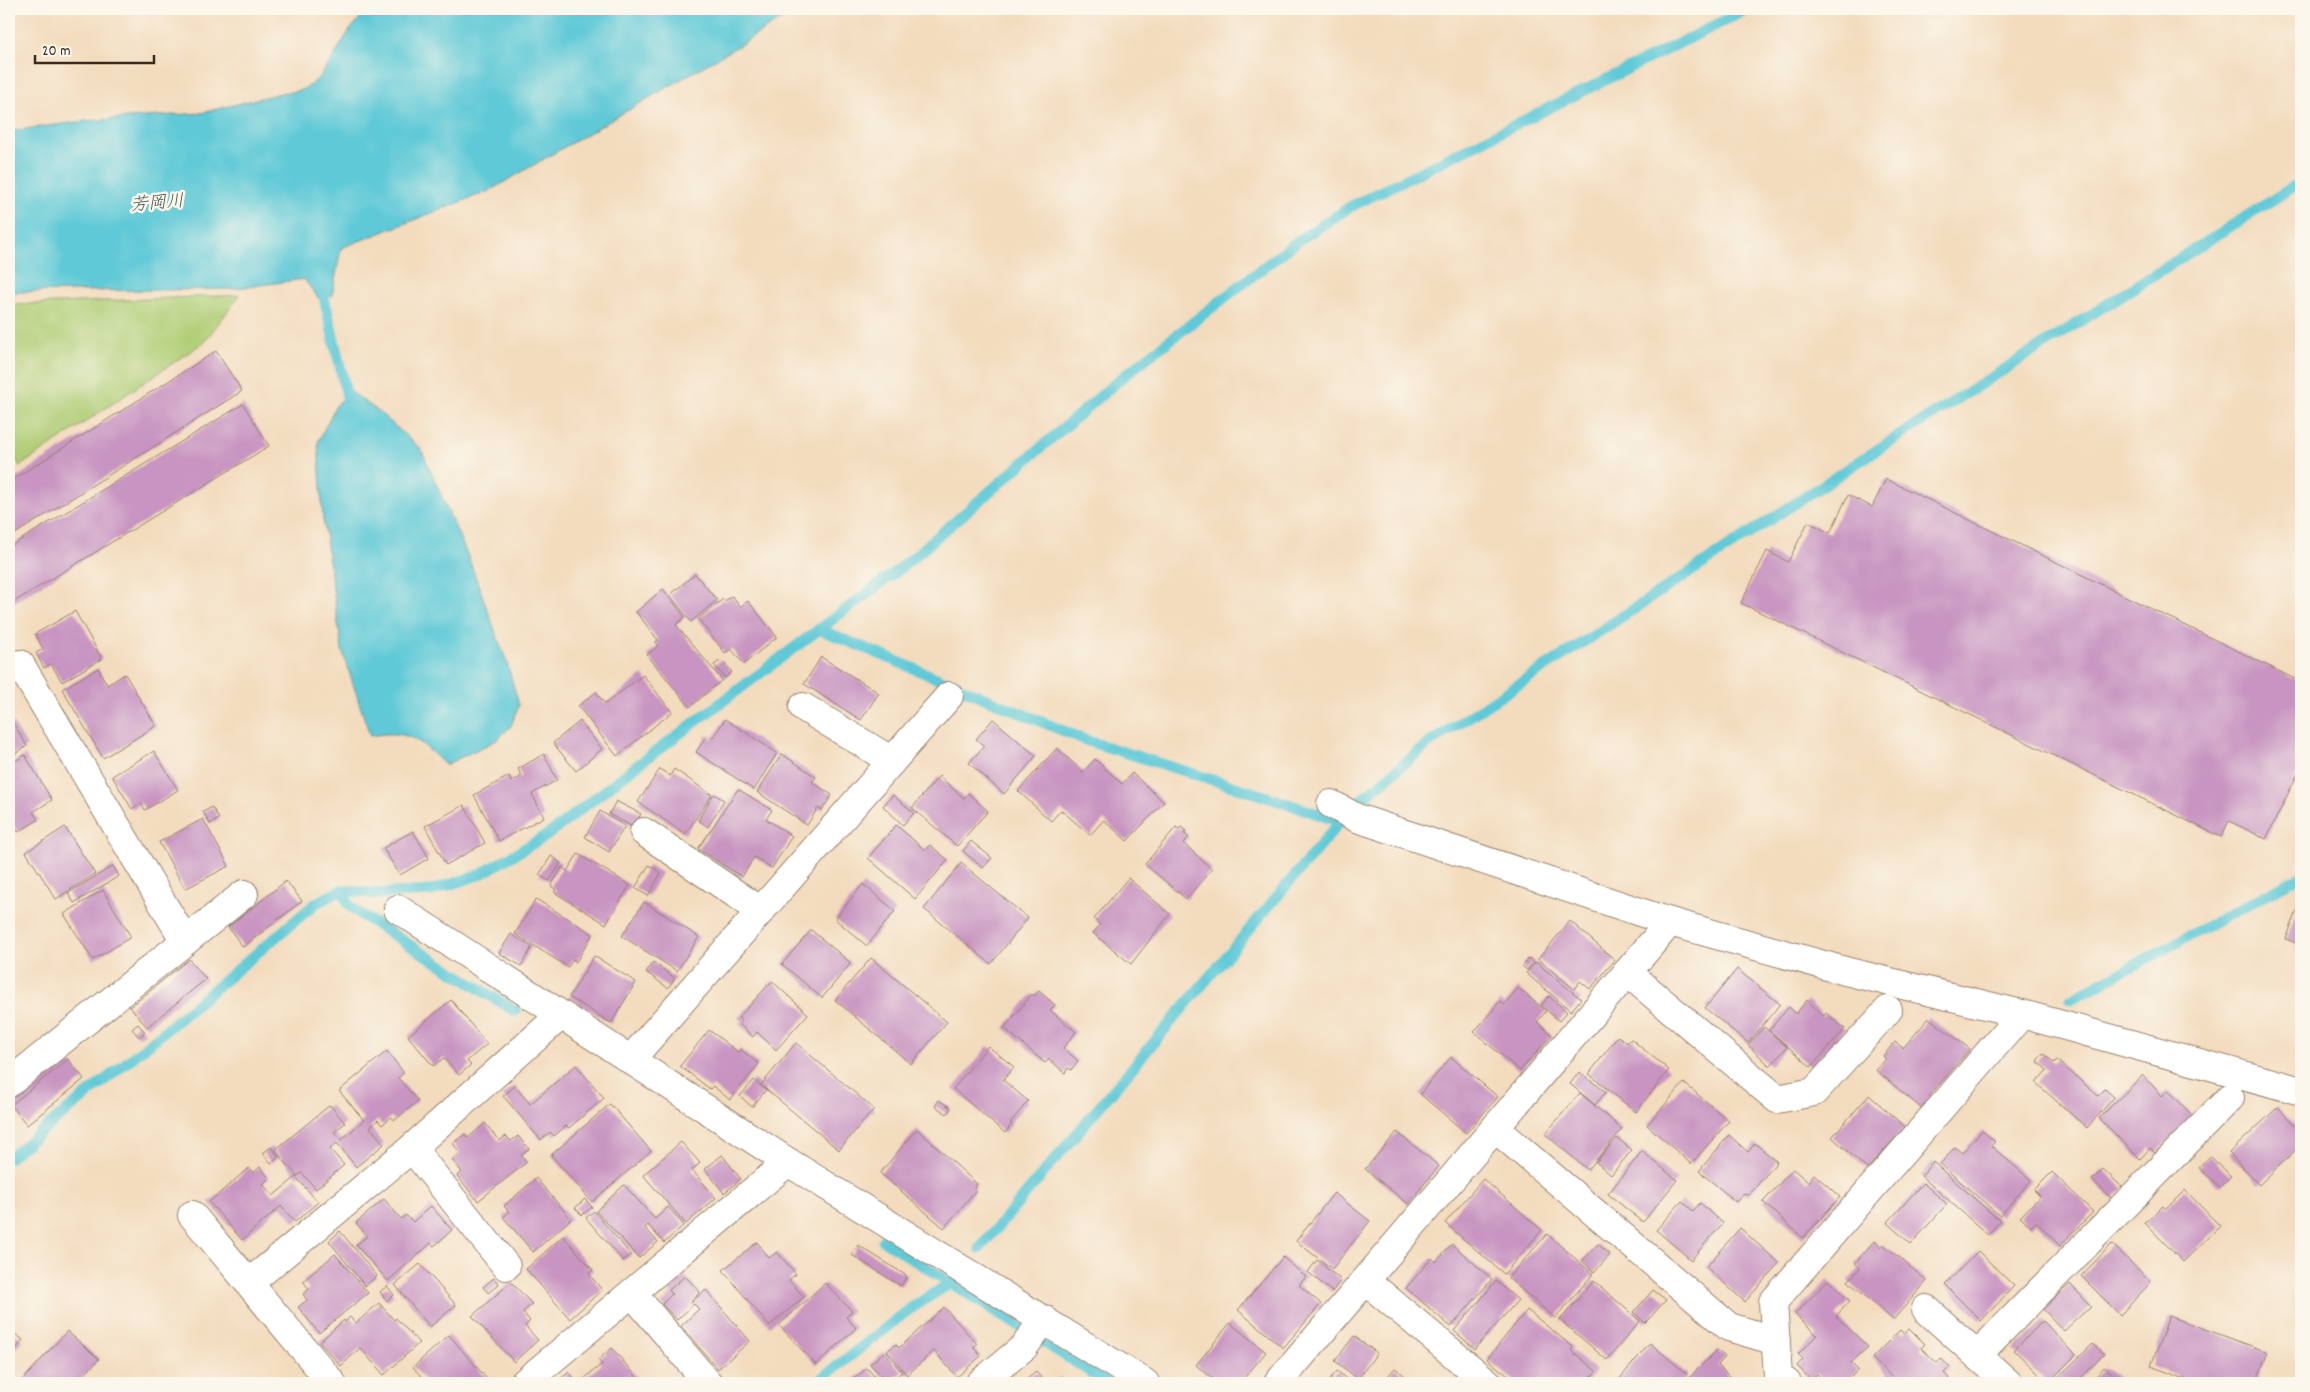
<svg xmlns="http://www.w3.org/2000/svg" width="2310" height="1392" viewBox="0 0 2310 1392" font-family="Dekko,'Klee One',sans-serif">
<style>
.green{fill:#afcd74;stroke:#757c49}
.water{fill:#5ec9d7;stroke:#4c7a7a}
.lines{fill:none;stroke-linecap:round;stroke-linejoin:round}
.stream{stroke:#5ec9d7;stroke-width:11}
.building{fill:#c894c1}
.minor-casing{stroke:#97826e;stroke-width:30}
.minor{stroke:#fff;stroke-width:28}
.labels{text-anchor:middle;stroke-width:5;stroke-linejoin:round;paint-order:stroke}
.water-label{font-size:18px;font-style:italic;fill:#465a56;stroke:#fbf7ec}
</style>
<rect width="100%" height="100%" fill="#fbf7ec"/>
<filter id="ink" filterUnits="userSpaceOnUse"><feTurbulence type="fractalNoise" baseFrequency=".02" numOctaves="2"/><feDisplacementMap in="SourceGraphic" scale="10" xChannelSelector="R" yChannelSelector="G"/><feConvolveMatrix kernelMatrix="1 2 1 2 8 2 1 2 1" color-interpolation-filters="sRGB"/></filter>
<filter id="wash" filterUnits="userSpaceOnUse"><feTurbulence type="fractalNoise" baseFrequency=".0096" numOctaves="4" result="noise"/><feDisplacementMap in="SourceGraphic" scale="20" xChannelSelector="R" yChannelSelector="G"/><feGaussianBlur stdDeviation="1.12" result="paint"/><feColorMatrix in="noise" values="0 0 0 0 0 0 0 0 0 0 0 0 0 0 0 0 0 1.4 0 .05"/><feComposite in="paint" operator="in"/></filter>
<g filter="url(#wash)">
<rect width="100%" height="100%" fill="#f3dbbd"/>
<polygon class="green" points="240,295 204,342 20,466 9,448 9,305"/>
<g class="water">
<path d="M368,9h429l-52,33 -256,149 -148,57 -9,48 -13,3 -15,-20 -72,10 -223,3v-161l77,-10 115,-8 84,-21c33,2 45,-32 61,-56 6,-10 15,-18 22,-27z"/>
<path d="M350,391l28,20 43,38 47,108 39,106 12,42 -8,21 -14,14 -52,25c-26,-26 -37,-36 -75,-29l-28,-86 -19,-131 -5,-77 17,-35z"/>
</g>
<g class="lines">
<g class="stream">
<polyline points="321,284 350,410"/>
<polyline points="819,629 1088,741 1258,794 1339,821"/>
<polyline points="342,890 349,905 363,916 515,1011"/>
<polyline points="2071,999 2301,876"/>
<polyline points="9,1158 159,1036 316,903 342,890 376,894 431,891 481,874 549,834 639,764 901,568 1125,375 1299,240 1350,207 1748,9"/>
<polyline points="883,1240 1108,1383"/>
<polyline points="980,1248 1340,822 1362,799 1429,743 1872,453 2301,182"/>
<polyline points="816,1383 911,1308 957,1279"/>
</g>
</g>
<g id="blocks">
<g class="building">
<polygon points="216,351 242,391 15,534 9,524 9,482"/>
<polygon points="243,404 269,446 9,605 9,547"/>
<polygon points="1886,479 2301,682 2301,767 2266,839 2229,821 2221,837 1741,603 1767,551 1788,562 1808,522 1830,533 1848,495 1872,507"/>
<polygon points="695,574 717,600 691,622 670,595"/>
<polygon points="663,589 685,617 676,625 722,680 690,707 647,655 658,646 655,643 658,640 636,612"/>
<polygon points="732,596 740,607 748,601 777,637 744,664 731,649 725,653 698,619 723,599 725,601"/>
<polygon points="75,611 102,659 62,682 51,664 44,668 36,653 43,649 35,634"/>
<polygon points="821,657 879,693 861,720 804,684"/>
<polygon points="721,660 732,672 725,678 714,665"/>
<polygon points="98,668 107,685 125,674 156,726 103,758 62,689"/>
<polygon points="643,675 672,712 617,756 578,706 596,692 605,704"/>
<polygon points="9,716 27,746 9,758"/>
<polygon points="725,719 777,753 754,790 696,752 707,735 713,738"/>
<polygon points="993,719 1036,756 1004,794 969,763 984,746 976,739"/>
<polygon points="580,721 602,749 576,771 553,743"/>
<polygon points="1057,748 1083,772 1095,759 1122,784 1132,773 1164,802 1127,841 1104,820 1090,835 1061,810 1051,821 1018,791"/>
<polygon points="154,751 178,790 145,810 141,803 132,809 112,776"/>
<polygon points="544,754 557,780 532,794 544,817 499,841 474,795 509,776 511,782 522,776 518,769"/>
<polygon points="782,754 816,777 812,782 832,795 822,810 818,808 807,825 757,792"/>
<polygon points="25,755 52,800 33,812 38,820 18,832 9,817 9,765"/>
<polygon points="660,769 670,776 674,769 712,795 685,834 638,802"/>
<polygon points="939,776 964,798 968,793 988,811 957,846 912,808"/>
<polygon points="738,789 772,810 766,819 792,836 772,868 754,857 742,877 698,849"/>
<polygon points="714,794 724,800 708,827 698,820"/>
<polygon points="893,795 914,813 903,825 883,806"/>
<polygon points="616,801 641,814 633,827 609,814"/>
<polygon points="464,805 485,843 446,865 425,826"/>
<polygon points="212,807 219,819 210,824 203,812"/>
<polygon points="600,811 625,826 609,852 585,837"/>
<polygon points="203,819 229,866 185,889 159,842"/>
<polygon points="896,825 925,850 930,845 948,860 915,899 868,858"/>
<polygon points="65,827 95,874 56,899 26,852"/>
<polygon points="1176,827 1179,829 1181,827 1186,831 1184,834 1189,837 1183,843 1212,869 1186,899 1145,864"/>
<polygon points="413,831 429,858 400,875 383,848"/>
<polygon points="971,841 992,858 983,868 963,851"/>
<polygon points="578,854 630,885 606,924 554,892 556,890 551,886 562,867 567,871"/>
<polygon points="551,856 561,863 549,881 539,875"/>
<polygon points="961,863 1028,918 991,964 924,909"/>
<polygon points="649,865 661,873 648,896 635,888"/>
<polygon points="113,866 119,876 74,903 68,893"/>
<polygon points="1128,878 1170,914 1131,964 1093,933 1100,925 1094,919"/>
<polygon points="286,881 302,901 243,947 228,927"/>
<polygon points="863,884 895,911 867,946 835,919"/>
<polygon points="103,890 131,937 93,960 64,914"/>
<polygon points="536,899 593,934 576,962 573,959 568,967 515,934"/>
<polygon points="2301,901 2301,945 2286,939"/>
<polygon points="644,902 699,937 677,971 622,936"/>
<polygon points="1570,921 1615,960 1590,989 1580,981 1574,989 1538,959"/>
<polygon points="811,930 851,963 822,998 782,964"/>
<polygon points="511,934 532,947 521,966 499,953"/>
<polygon points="594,956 636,982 611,1023 569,997"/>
<polygon points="871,958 947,1022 911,1064 835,1000"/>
<polygon points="1529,958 1534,962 1527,970 1522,966"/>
<polygon points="189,959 206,979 147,1027 130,1007"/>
<polygon points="653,962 675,978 668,988 646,972"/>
<polygon points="1536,962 1581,999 1571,1011 1526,973"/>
<polygon points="1737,969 1780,1004 1748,1043 1705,1008"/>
<polygon points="772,981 808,1014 776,1050 757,1032 753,1037 739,1024 742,1021 738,1018"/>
<polygon points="1518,988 1546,1011 1537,1022 1552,1035 1520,1071 1474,1032 1500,1001 1504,1005"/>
<polygon points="1039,991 1055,1005 1050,1010 1076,1032 1063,1048 1078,1061 1071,1070 1068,1068 1065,1073 1049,1059 1045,1063 1004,1028 1032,994 1034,996"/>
<polygon points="1549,996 1567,1012 1559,1021 1541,1005"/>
<polygon points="451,1000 487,1044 467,1061 471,1065 459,1075 444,1058 433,1066 408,1036"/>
<polygon points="1807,1000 1824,1016 1826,1013 1845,1029 1811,1067 1769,1030 1789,1007 1796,1014"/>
<polygon points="1929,1018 1970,1049 1929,1096 1932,1098 1922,1109 1876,1070 1886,1059 1883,1056 1895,1042 1903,1048"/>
<polygon points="138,1024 145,1032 139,1037 132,1029"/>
<polygon points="1764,1027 1787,1047 1770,1066 1748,1045"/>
<polygon points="709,1030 738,1052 740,1049 759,1064 730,1100 713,1086 710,1089 680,1066"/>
<polygon points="1618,1036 1627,1043 1631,1039 1669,1070 1636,1112 1589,1074"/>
<polygon points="796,1043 874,1109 839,1150 761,1085"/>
<polygon points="988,1046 1014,1067 1003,1080 1028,1101 1010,1123 1012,1124 1005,1133 953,1089"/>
<polygon points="387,1051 404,1073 398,1078 418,1101 395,1120 391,1117 382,1125 378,1120 370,1127 384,1144 356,1167 337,1143 330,1149 344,1165 316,1189 302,1173 297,1176 275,1150 330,1105 345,1123 334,1132 341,1140 364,1120 339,1091"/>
<polygon points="2043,1053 2054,1063 2057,1060 2098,1096 2105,1089 2114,1097 2087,1128 2036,1083 2047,1070 2037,1061"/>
<polygon points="1451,1057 1498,1097 1466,1133 1420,1094"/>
<polygon points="68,1059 84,1079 27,1125 11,1105"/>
<polygon points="576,1065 604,1098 569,1128 566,1126 554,1136 550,1132 541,1140 503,1096 515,1086 530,1104"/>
<polygon points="1579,1072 1606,1092 1595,1105 1570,1084"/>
<polygon points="2143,1075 2162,1096 2168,1090 2193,1116 2155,1153 2150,1148 2140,1159 2099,1118"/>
<polygon points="754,1080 766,1090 752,1107 740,1096"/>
<polygon points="1684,1083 1729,1121 1691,1164 1647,1125"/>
<polygon points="1580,1093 1622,1129 1588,1170 1545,1134"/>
<polygon points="1869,1095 1905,1127 1867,1169 1832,1137"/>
<polygon points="939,1100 951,1108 947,1114 935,1106"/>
<polygon points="610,1104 651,1151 592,1202 551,1155"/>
<polygon points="2278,1107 2301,1132 2301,1145 2259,1185 2229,1153"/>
<polygon points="485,1123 499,1141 506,1136 511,1141 518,1136 529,1149 521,1155 527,1162 478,1201 457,1176 462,1172 452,1160 460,1154 453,1143 465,1134 468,1138"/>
<polygon points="917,1129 977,1184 974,1188 976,1190 944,1228 880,1173"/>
<polygon points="1982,1130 1995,1142 1991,1146 2031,1180 2000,1216 1940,1164 1955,1147 1962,1153"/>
<polygon points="1397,1132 1439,1166 1408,1204 1365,1169"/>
<polygon points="1729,1135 1748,1152 1755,1143 1777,1162 1748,1196 1744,1193 1736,1202 1699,1171"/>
<polygon points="1617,1138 1632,1150 1611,1175 1596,1162"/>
<polygon points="681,1142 700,1163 692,1170 716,1198 686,1224 643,1175"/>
<polygon points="271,1147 279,1157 271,1163 263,1153"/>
<polygon points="1642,1151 1677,1180 1643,1222 1608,1194"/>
<polygon points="722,1155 741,1179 724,1193 705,1169"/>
<polygon points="2210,1156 2231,1176 2220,1187 2199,1168"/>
<polygon points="1933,1162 2000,1221 1988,1235 1921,1176"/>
<polygon points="260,1167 269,1178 263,1184 273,1196 296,1177 318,1202 295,1222 281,1206 242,1240 209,1202 249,1168 253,1173"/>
<polygon points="1793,1169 1808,1182 1814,1174 1840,1197 1803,1238 1763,1202"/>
<polygon points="2103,1169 2123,1188 2112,1199 2092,1180"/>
<polygon points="2052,1172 2093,1212 2060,1246 2036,1222 2031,1227 2020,1217 2040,1196 2034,1190"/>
<polygon points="536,1178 571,1219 533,1252 503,1217 509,1212 504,1206"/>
<polygon points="1483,1179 1542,1230 1504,1274 1445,1223"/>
<polygon points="1923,1183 1947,1204 1911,1244 1887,1223"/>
<polygon points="624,1185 655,1219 668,1207 684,1225 664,1243 648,1225 645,1228 658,1242 639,1258 596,1211"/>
<polygon points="2185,1190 2220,1226 2183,1262 2145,1223 2163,1206 2166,1209"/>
<polygon points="1334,1193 1370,1221 1332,1269 1296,1241"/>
<polygon points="384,1199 401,1219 406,1215 413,1222 431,1206 452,1230 434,1246 431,1243 388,1281 356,1245 367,1236 356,1223"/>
<polygon points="585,1199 592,1207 582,1215 575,1208"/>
<polygon points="1682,1201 1693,1211 1700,1203 1723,1223 1691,1260 1656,1230"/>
<polygon points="594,1211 631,1255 623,1261 586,1218"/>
<polygon points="1740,1228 1779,1263 1745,1302 1706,1267"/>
<polygon points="340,1231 377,1276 365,1286 329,1241"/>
<polygon points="1547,1234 1593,1274 1555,1318 1508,1278"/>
<polygon points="563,1236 593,1270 589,1274 602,1290 570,1319 526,1269"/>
<polygon points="1874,1241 1881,1247 1883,1244 1927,1281 1893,1320 1848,1281 1860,1268 1855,1263"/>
<polygon points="757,1242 769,1258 777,1252 796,1274 789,1280 804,1297 769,1326 723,1270"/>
<polygon points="1452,1244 1492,1279 1451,1327 1406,1288 1432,1258 1436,1262"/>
<polygon points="1598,1244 1610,1255 1594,1272 1582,1261"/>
<polygon points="2112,1244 2151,1282 2120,1315 2081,1276"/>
<polygon points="858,1245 907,1276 901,1286 852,1255"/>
<polygon points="1978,1251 2014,1286 1981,1321 1945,1285"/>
<polygon points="335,1254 368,1293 319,1333 298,1307 307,1300 303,1294 309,1289 303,1281"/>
<polygon points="1283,1257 1306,1277 1299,1285 1321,1304 1283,1348 1238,1310"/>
<polygon points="1317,1260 1341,1280 1332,1292 1308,1272"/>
<polygon points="420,1264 456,1305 430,1327 395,1285"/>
<polygon points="685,1276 700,1292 691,1302 706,1290 750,1341 718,1369 681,1326 699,1309 694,1304 677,1320 662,1304 672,1294 669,1290"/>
<polygon points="494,1278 499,1284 488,1293 483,1287"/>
<polygon points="1828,1280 1850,1301 1836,1316 1868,1347 1851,1363 1858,1370 1845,1383 1837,1383 1834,1381 1832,1383 1826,1383 1817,1374 1811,1380 1797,1366 1803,1359 1798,1354 1817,1335 1795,1314"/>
<polygon points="1496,1281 1518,1300 1475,1349 1454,1331"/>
<polygon points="1594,1281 1640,1321 1607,1360 1560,1320"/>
<polygon points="511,1282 532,1304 523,1312 530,1321 525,1326 538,1340 514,1362 472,1316"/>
<polygon points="825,1283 852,1311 846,1317 856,1328 816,1365 779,1325"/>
<polygon points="2070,1284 2091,1306 2064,1331 2043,1309"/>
<polygon points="387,1286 394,1295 387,1301 380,1292"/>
<polygon points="1653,1290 1666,1300 1645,1323 1634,1312"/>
<polygon points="379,1303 394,1320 396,1318 419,1343 384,1375 360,1348 341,1366 319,1342 344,1320 345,1322 350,1317 356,1323"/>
<polygon points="944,1307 977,1344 973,1347 981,1356 957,1377 934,1351 907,1375 887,1351 896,1344 899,1348"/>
<polygon points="1527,1310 1573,1347 1571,1350 1596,1371 1586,1383 1517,1383 1487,1359"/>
<polygon points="2169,1316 2268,1352 2256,1383 2196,1383 2151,1366"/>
<polygon points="2043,1321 2076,1355 2048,1383 2014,1350"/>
<polygon points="1230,1323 1266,1352 1240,1383 1218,1383 1196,1365"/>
<polygon points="1909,1328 1925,1344 1921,1348 1937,1363 1941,1358 1950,1368 1945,1373 1950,1378 1945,1383 1898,1383 1872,1358 1900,1330 1903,1333"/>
<polygon points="10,1330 23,1340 9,1358 9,1333"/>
<polygon points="67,1331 99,1359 77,1383 20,1383"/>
<polygon points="449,1335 487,1379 482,1383 427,1383 413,1367"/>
<polygon points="1354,1336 1377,1353 1358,1379 1335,1361"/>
<polygon points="1650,1343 1687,1374 1680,1383 1616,1383"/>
<polygon points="2093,1344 2104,1354 2076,1383 2052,1383"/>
<polygon points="612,1348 642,1383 579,1383 602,1364 598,1360"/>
<polygon points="1717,1350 1725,1357 1718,1365 1736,1383 1684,1383"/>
<polygon points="884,1352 902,1372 889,1383 870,1364"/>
<polygon points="2104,1367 2124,1383 2091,1383"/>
<polygon points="867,1368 880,1383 849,1383"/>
<polygon points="1395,1368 1414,1383 1382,1383"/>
<polygon points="1337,1371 1351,1383 1327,1383"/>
<polygon points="569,1372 578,1383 555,1383"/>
<polygon points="1036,1372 1046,1383 1022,1383"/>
<polygon points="1060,1377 1065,1383 1052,1383"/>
</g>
</g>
</g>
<g filter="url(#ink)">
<use href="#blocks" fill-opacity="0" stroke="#97826e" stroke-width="1"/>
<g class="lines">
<g class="minor-casing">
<g id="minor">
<polyline points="20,664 185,941"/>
<polyline points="803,707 892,761"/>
<polyline points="1331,804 1357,818 1670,922 1845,971 2022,1014 2301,1091"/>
<polyline points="644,832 761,911"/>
<polyline points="398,909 788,1162 1145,1383"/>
<polyline points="1627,972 1777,1099 1814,1092 1888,1010"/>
<polyline points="631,1059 949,696"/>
<polyline points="9,1083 244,894"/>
<polyline points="1495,1128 1729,1327 1776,1341"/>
<polyline points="192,1215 332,1383"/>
<polyline points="506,1266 412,1148 561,1015"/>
<polyline points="1366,1281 1488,1383"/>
<polyline points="249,1283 412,1148"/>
<polyline points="633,1294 708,1383"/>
<polyline points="1926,1309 2008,1383"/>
<polyline points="1977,1355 2230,1098"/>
<polyline points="524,1383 788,1162"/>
<polyline points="980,1383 1024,1347 1044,1319"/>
<polyline points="1278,1383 1670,922"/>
<polyline points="1787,1383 1778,1376 1773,1302 2022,1014"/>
</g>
</g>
<use href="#minor" class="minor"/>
</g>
</g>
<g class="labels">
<g class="water-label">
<text transform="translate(157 202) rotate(-5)" y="6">芳岡川</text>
</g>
</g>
<rect width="2310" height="1392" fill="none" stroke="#fbf7ec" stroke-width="30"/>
<path d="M35 55v8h119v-8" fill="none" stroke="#3b2a1e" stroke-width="2.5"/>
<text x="42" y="55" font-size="15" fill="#3b2a1e" stroke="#fbf7ec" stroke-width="4" paint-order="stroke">20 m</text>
</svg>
